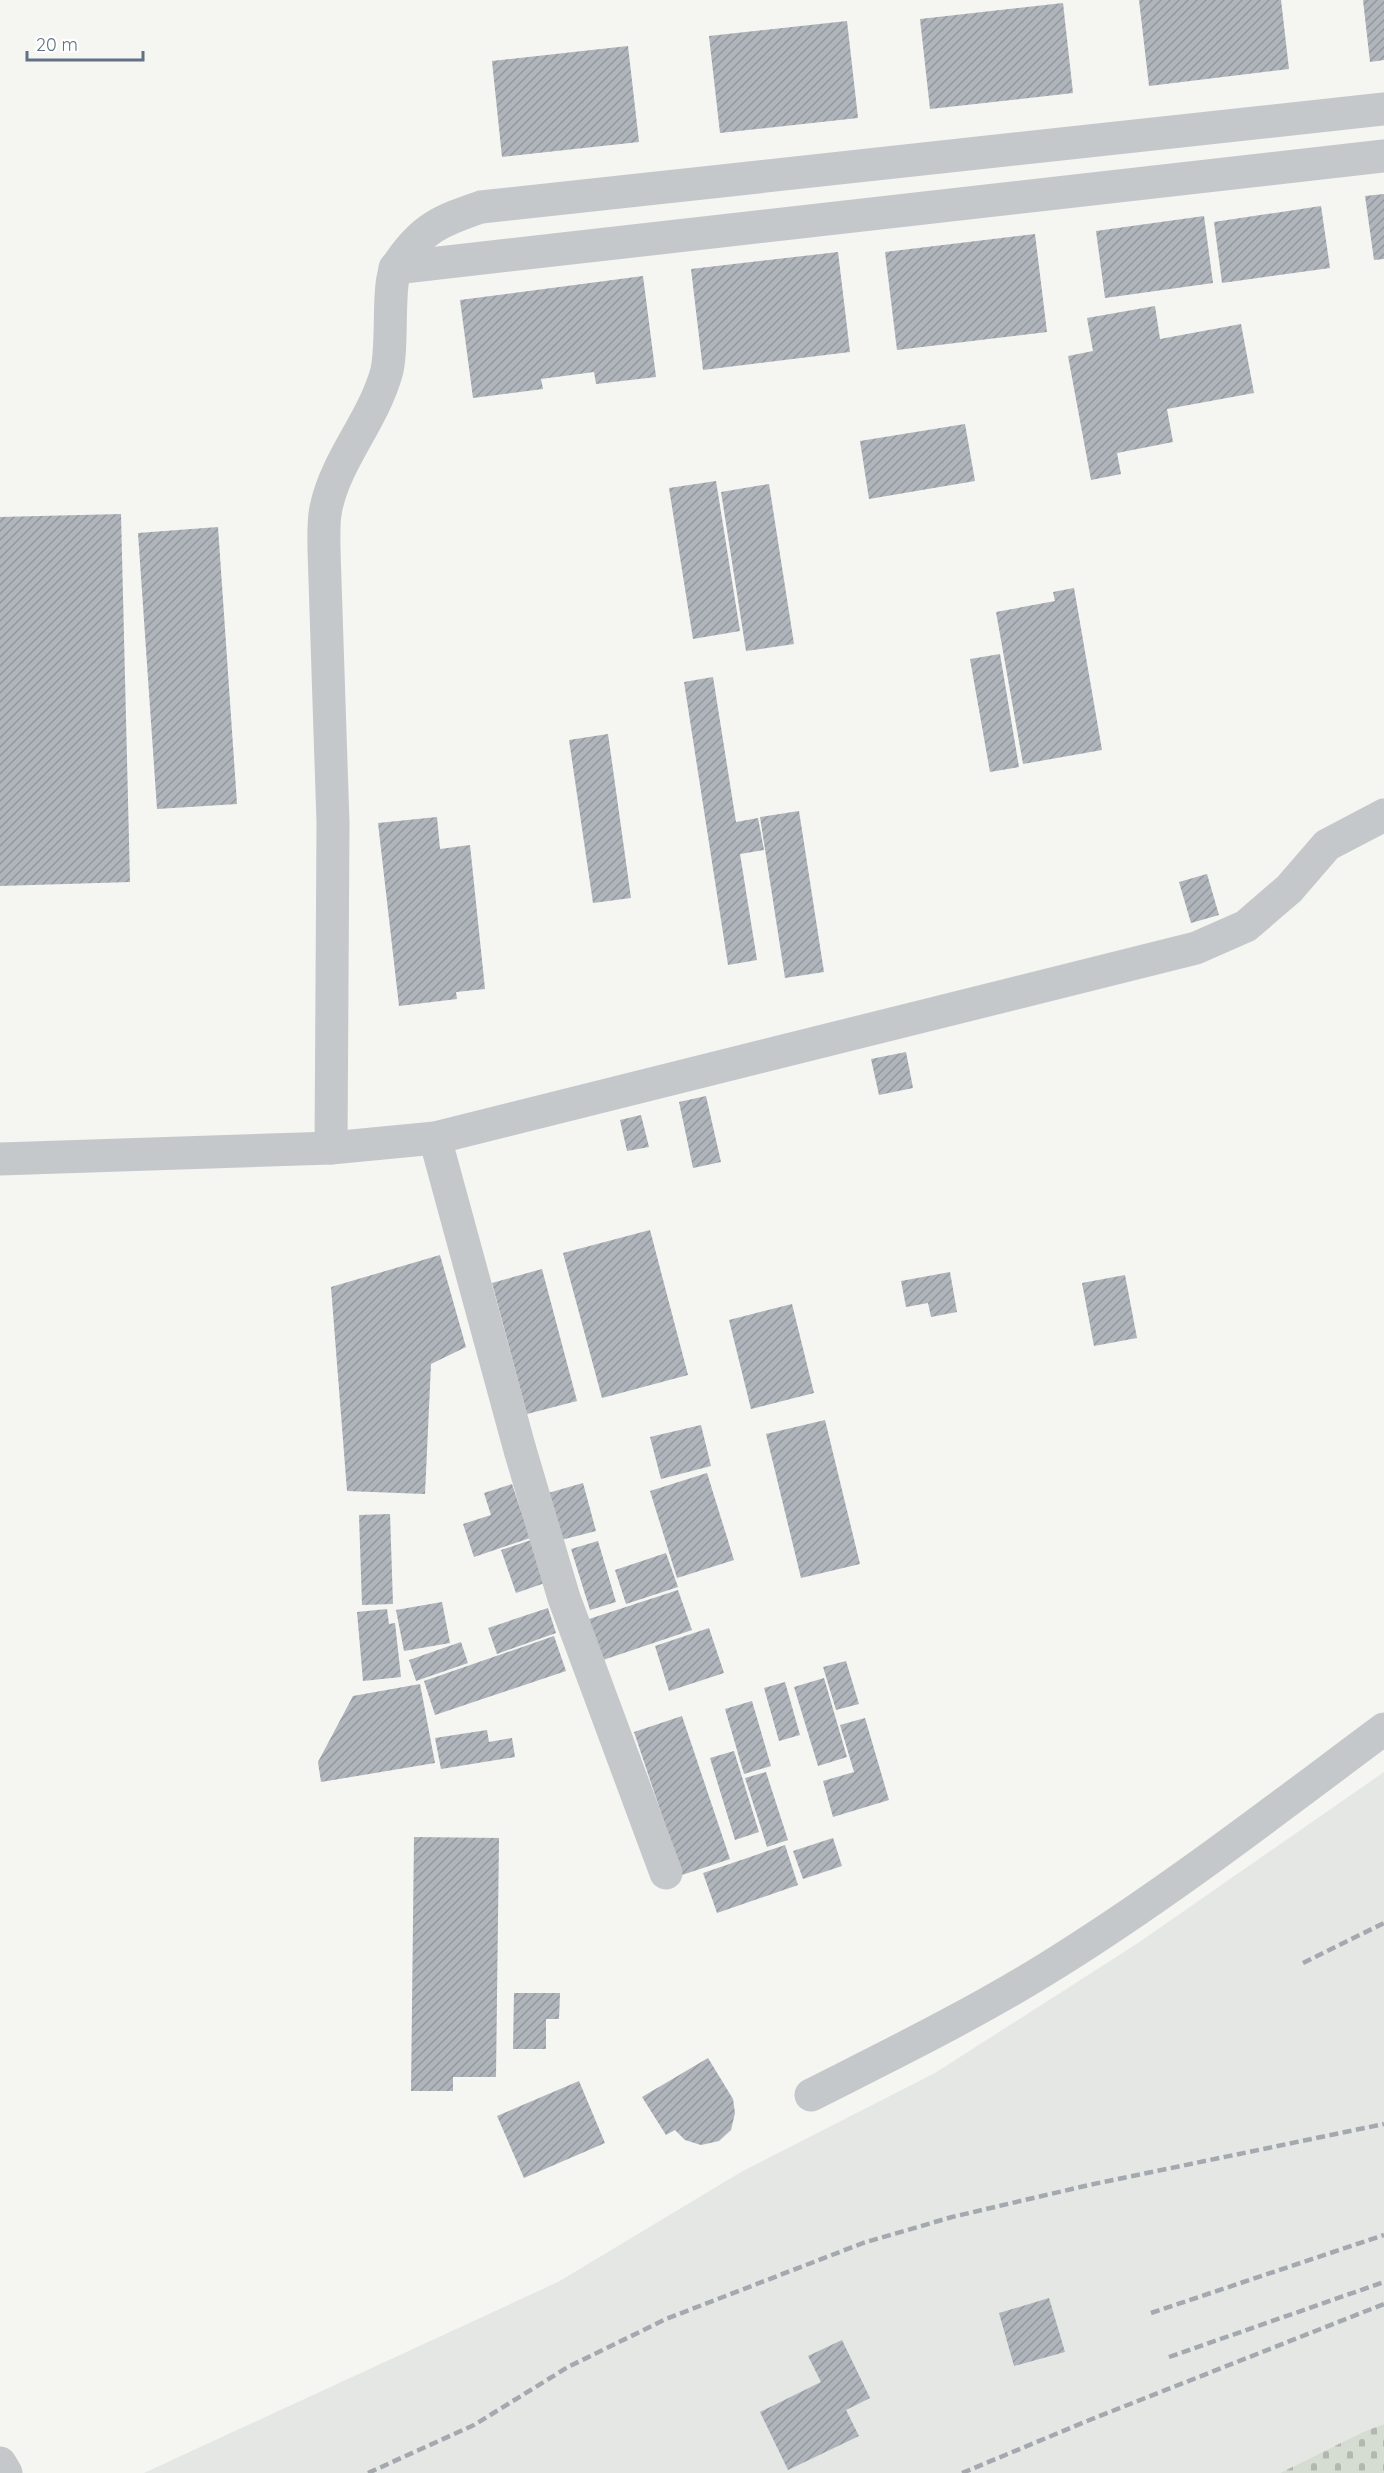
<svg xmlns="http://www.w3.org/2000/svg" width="1384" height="2473" viewBox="0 0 1384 2473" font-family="Quicksand,sans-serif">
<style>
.built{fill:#e5e7e4}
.cemetery{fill:url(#cemetery-stones)}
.building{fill:url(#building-hatch)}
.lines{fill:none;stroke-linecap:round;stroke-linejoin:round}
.minor{stroke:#c4c8cb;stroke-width:33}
.tertiary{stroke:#c4c8cb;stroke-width:33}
.rail{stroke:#a4a9b0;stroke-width:4.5;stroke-dasharray:9 4.5;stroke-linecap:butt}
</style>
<defs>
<pattern id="cemetery-stones" width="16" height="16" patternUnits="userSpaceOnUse" patternTransform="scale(1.5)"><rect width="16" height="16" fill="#d5ddd2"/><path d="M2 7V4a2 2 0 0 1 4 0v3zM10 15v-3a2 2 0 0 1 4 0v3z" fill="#b0b8b0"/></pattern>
<pattern id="building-hatch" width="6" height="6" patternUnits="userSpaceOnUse" patternTransform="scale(1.5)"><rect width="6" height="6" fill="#afb5bb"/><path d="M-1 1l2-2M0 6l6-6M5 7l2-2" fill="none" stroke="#92989e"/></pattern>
</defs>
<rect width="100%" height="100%" fill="#f5f5f1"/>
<polygon class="built" points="1384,1772 1384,2424 1363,2432 1280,2473 144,2473 558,2282 741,2172 935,2073 1138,1943"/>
<polygon class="cemetery" points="1384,2424 1384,2473 1280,2473 1363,2432"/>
<g class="building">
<polygon points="1139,0 1281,0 1289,69 1149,86"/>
<polygon points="1363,0 1384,0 1384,60 1370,62"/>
<polygon points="1063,3 1073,93 930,109 920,19"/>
<polygon points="847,21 858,118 720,133 709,36"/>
<polygon points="628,46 639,142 502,157 492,61"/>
<polygon points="1384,194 1384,259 1374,260 1365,196"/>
<polygon points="1321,206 1330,268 1222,283 1214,222"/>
<polygon points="1204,216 1213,283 1105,298 1096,231"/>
<polygon points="1035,234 1047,332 897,350 885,252"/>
<polygon points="838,252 850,352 703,370 691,269"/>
<polygon points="643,276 656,377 596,384 594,372 541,379 543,389 473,398 460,300"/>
<polygon points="1155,306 1160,339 1241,324 1254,393 1167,409 1173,442 1117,453 1121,474 1091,480 1068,356 1093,351 1087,318"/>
<polygon points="965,424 975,481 869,499 860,441"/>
<polygon points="716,481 740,631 693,639 669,488"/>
<polygon points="769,484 794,644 746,651 721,492"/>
<polygon points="121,514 130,882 0,886 0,517"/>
<polygon points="218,527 237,804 157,809 138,533"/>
<polygon points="1074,588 1102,750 1023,764 996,612 1055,601 1053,592"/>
<polygon points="1000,654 1019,767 990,772 970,659"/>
<polygon points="713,677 736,822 758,818 764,850 740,854 757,960 728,965 684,682"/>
<polygon points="608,734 631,898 593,903 569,740"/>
<polygon points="799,811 824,972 785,978 760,817"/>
<polygon points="437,817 440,849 470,845 485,989 456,992 457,999 399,1006 378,823"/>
<polygon points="1207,874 1219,915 1191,923 1179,882"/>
<polygon points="906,1052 913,1088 879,1095 871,1059"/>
<polygon points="706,1096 721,1162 693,1168 679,1102"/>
<polygon points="641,1115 649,1147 627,1151 620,1120"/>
<polygon points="650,1230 688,1375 602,1398 563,1253"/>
<polygon points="440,1255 466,1347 431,1364 425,1494 347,1491 331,1287"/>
<polygon points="542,1269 577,1401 527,1414 492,1283"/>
<polygon points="950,1272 957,1312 931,1317 928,1303 906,1307 901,1281"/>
<polygon points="1125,1275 1137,1338 1094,1346 1082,1283"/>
<polygon points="792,1304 814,1393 751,1409 729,1320"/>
<polygon points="825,1420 860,1564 801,1578 766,1434"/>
<polygon points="701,1425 711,1466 661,1479 650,1437"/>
<polygon points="707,1473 734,1560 677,1578 650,1491"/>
<polygon points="583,1483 596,1531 561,1540 548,1493"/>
<polygon points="512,1484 530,1538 474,1557 463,1524 491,1515 484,1493"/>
<polygon points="390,1514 393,1604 362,1605 359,1515"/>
<polygon points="531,1540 545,1583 516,1593 501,1550"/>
<polygon points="598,1541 616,1602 590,1610 571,1549"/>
<polygon points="666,1553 678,1587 626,1604 615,1570"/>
<polygon points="678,1590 692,1630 600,1661 586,1620"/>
<polygon points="442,1602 450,1643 404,1651 396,1610"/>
<polygon points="548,1608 556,1633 497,1654 488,1628"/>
<polygon points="387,1609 389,1624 395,1623 401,1677 363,1681 357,1612"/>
<polygon points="709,1628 724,1673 669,1691 655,1646"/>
<polygon points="554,1636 566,1671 435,1715 424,1681"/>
<polygon points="461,1642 468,1663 416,1681 409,1660"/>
<polygon points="846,1661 859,1704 836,1710 823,1667"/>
<polygon points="824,1678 847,1757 818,1766 794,1687"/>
<polygon points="785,1682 800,1735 779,1741 764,1688"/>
<polygon points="420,1684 435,1763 321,1782 318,1762 353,1696"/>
<polygon points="752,1701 771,1766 744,1774 725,1709"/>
<polygon points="682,1716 730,1859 682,1875 634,1732"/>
<polygon points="865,1718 889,1800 833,1817 823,1781 854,1772 840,1725"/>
<polygon points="487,1730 489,1742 512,1738 515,1757 441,1769 435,1738"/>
<polygon points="734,1751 759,1832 735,1840 710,1758"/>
<polygon points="766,1772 788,1840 767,1847 745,1778"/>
<polygon points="414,1837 499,1838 496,2077 453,2077 453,2091 411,2091"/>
<polygon points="833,1838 842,1866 803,1879 793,1851"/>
<polygon points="785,1845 798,1885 717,1913 703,1873"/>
<polygon points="514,1993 560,1993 559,2019 546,2019 546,2049 513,2049"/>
<polygon points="708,2058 733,2099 735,2113 731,2130 719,2141 701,2145 685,2140 675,2130 666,2135 642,2097"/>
<polygon points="579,2081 605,2143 524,2178 497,2116"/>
<polygon points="1049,2298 1065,2352 1014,2366 999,2313"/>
<polygon points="842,2340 870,2398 846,2410 859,2436 788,2470 760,2412 821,2382 808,2356"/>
</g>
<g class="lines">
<g class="minor">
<polyline points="395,268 1384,156"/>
<polyline points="435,1138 520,1450 564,1598 666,1873"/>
<path d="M331,1148l2,-325 -9,-273c0,-13 -1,-29 2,-42 10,-48 46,-86 60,-134 8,-26 0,-91 11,-108 25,-38 43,-45 84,-59l903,-98"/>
<polyline points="0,1159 331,1148 435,1138 1196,948 1246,926 1289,889 1327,845 1384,815"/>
<path d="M811,2095c81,-41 163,-81 240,-129 116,-72 224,-156 333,-237"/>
</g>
<polyline class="tertiary" points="0,2463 6,2473"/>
<g class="rail">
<polyline points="1303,1963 1384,1923"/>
<polyline points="1151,2313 1384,2235"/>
<polyline points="1169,2357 1384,2282"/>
<polyline points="368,2473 474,2425 568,2367 666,2319 863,2243 952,2217 1089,2185 1384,2124"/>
<polyline points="962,2473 1092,2419 1384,2304"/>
</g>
</g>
<path d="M27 51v9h116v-9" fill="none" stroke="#627284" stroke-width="3"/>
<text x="36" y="51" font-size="18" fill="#627284" stroke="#ffffff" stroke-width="4.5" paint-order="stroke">20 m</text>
</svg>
